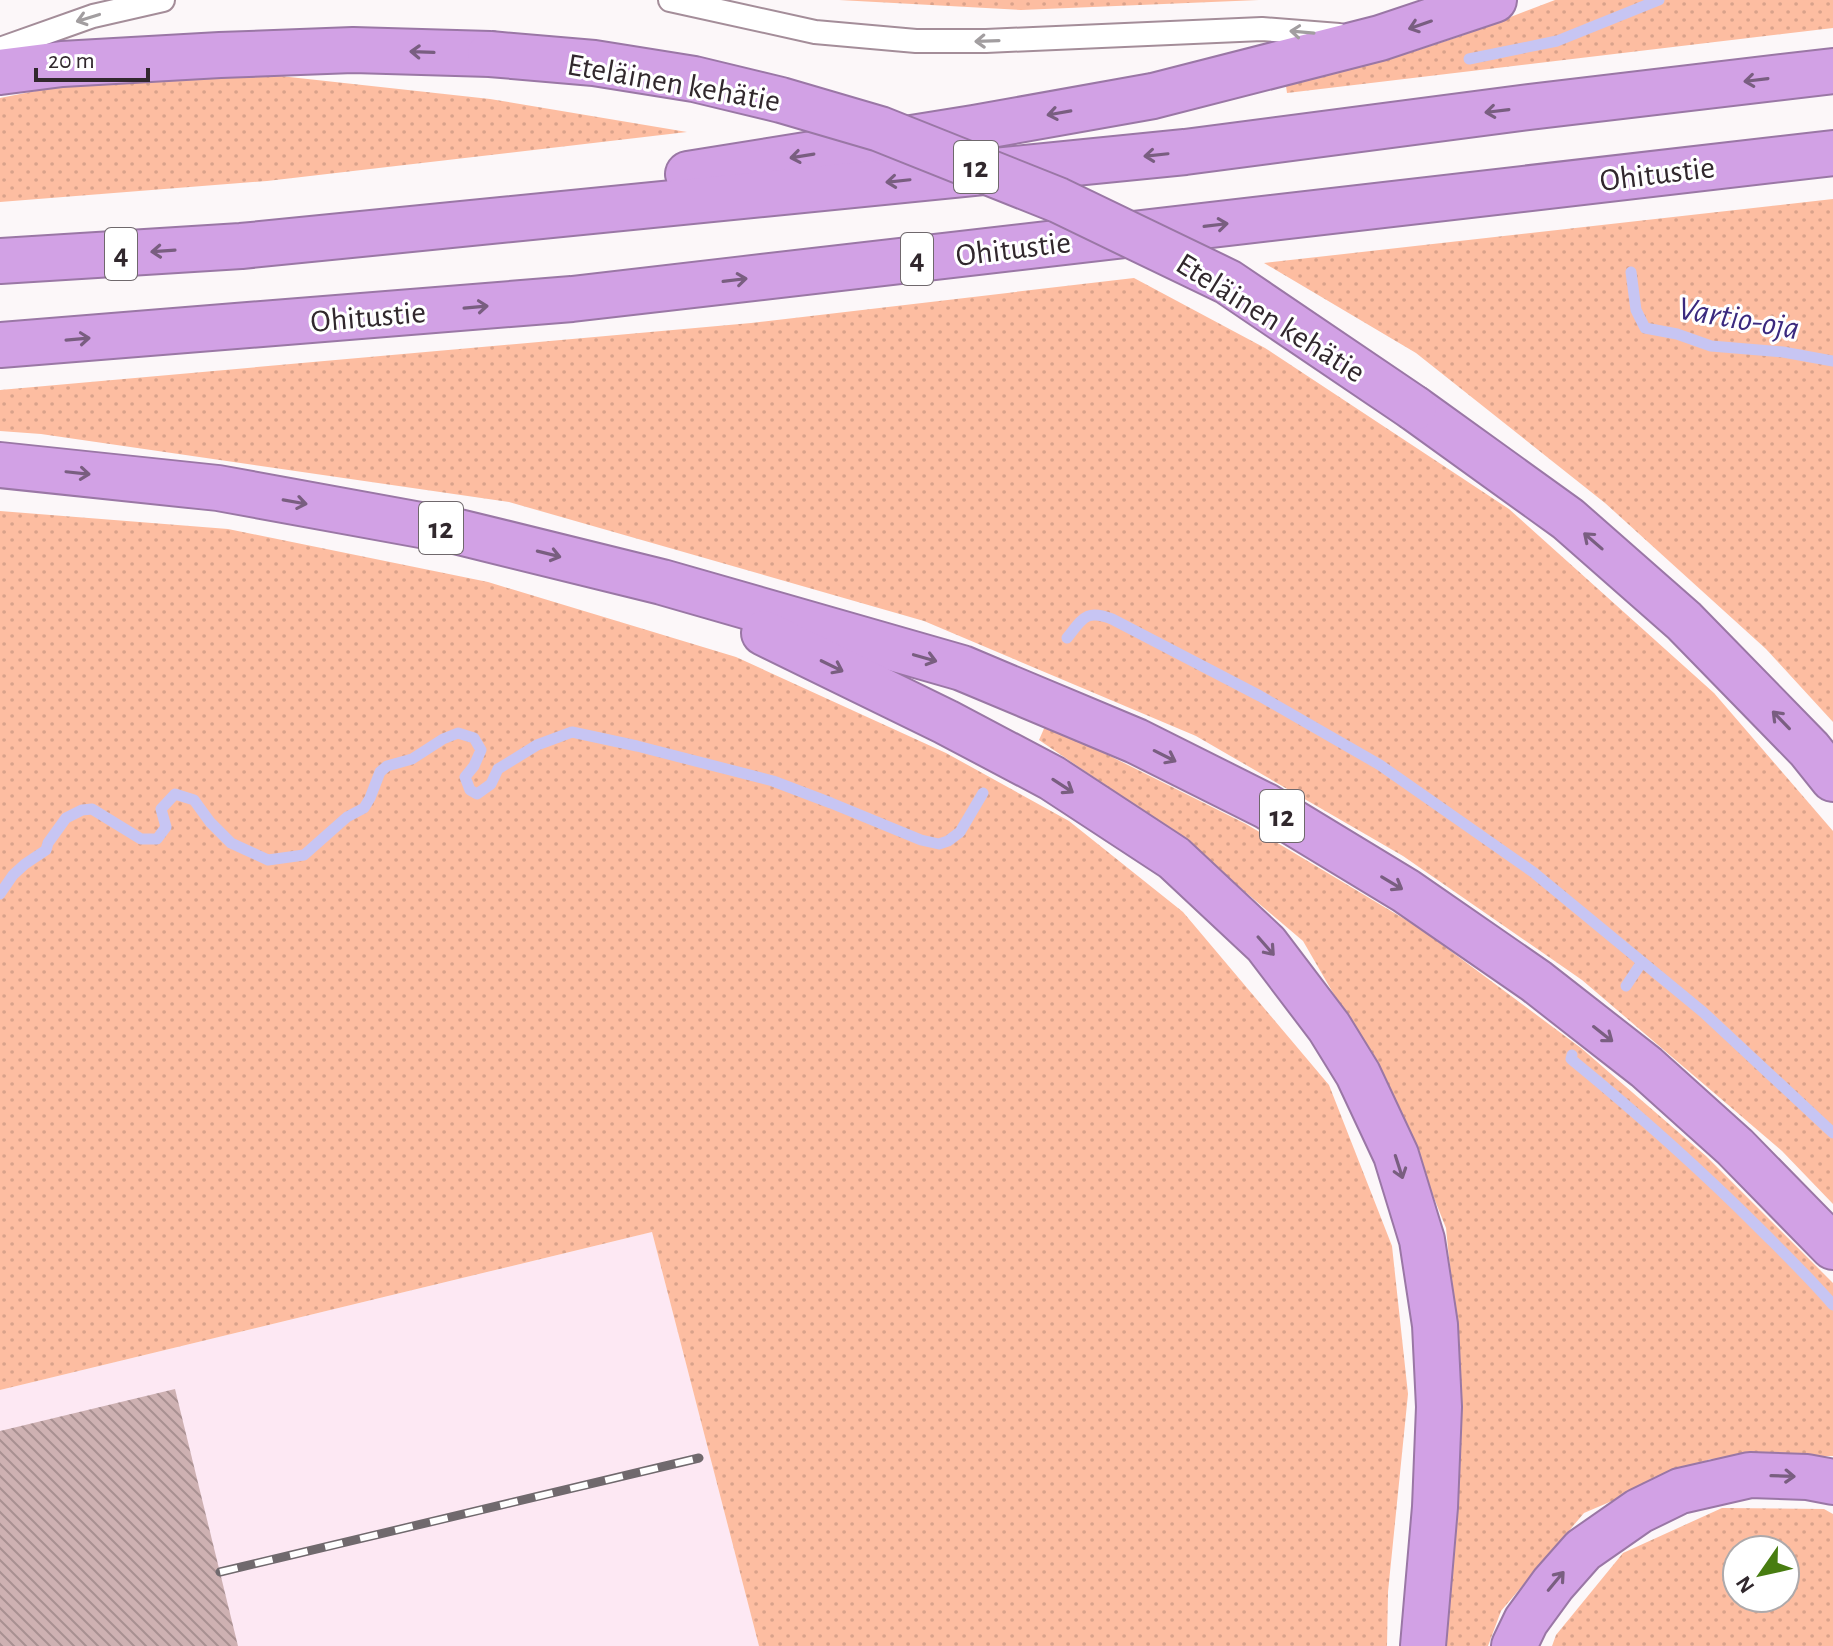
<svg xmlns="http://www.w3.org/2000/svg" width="1833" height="1646" viewBox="0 0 1833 1646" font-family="'Alegreya Sans',sans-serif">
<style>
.built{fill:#fde8f3}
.grass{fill:url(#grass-dots);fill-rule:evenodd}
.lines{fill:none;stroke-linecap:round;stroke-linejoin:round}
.stream{stroke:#c7c5f3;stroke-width:11}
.building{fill:url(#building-back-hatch)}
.service-casing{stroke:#a48d99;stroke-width:26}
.motorway-casing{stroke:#9a77a5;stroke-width:48}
.service{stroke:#fff;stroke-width:22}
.motorway{stroke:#d2a1e5;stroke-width:44}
.rail-casing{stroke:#70696d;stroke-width:9}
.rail{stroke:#fff;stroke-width:6;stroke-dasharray:18;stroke-linecap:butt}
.motorway-bridge-casing{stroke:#9a77a5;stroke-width:48;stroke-linecap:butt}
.motorway-bridge{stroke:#d2a1e5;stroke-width:44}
.oneway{stroke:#a29ea0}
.oneway2{stroke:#795e80}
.labels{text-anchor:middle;stroke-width:6;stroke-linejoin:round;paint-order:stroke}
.shield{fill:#fff;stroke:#6f686c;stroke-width:2}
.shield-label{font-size:30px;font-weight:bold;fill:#31282d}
.street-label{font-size:32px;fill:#31282d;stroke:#fff}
.water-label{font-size:34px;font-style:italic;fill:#3b2a7f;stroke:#fff}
</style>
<defs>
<pattern id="grass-dots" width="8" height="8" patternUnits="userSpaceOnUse" patternTransform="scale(2)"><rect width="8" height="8" fill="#fdbda1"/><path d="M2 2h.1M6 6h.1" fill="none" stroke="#d9a28b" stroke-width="1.8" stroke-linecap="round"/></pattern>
<pattern id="building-back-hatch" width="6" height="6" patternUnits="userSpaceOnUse" patternTransform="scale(2)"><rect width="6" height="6" fill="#ceb1b2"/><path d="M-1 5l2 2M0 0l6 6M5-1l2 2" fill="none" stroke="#a89091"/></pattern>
</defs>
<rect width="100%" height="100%" fill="#fcf7f9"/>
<polygon class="built" points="652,1232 759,1646 0,1646 0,1390"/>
<g class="grass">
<polygon points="839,0 1259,0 1021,10"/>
<polygon points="1555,0 1833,0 1833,28 1287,93 1285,79 1406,54 1461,36"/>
<polygon points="262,74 490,99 687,132 267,181 0,202 0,98 66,85"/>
<polygon points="1833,199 1833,722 1766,649 1605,503 1416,353 1264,263"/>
<polygon points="1134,278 1265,348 1509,509 1714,693 1833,831 1833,1204 1782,1151 1582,980 1403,856 1196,736 924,621 509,502 41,434 0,431 0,390 751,323"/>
<polygon points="0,511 228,529 488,582 736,657 946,753 1069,821 1183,912 1329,1085 1392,1246 1408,1394 1388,1592 1387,1646 759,1646 652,1232 0,1390"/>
<polygon points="1046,724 1246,824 1421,929 1581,1048 1706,1156 1833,1283 1833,1456 1710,1459 1584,1513 1501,1611 1488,1646 1446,1646 1460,1369 1446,1228 1395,1100 1303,941 1176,833 1039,740"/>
<path d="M1722,1508l102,1 9,5v132h-281l4,-11 67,-82zM1737,1550h48v48h-48z"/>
</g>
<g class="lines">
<g class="stream">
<polyline points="1469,59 1557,41 1659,0"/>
<polyline points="1631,272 1636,310 1645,328 1677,334 1711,346 1783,352 1833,361"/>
<path d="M1067,638c16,-20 19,-29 45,-19l148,77 120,69 153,107 170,140 130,121"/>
<polyline points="0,894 13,875 25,864 46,850 48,843 66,818 82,810 92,809 141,839 157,839 166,827 161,809 175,794 194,800 210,822 231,843 268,860 304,855 347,817 364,808 370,798 380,772 387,766 412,759 443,739 458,733 474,738 481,750 474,766 465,777 470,790 477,794 491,784 498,769 537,745 572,732 637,746 773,781 831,803 921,840 939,844 948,841 960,832 983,793"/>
<polyline points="1626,986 1642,962"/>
<path d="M1572,1055l-1,4c66,54 129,110 189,170 25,25 50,49 73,76"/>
</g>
</g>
<polygon class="building" points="175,1389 238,1646 0,1646 0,1431"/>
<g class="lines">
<g class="service-casing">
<g id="service">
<polyline points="670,0 815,32 916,41 986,41 1262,29 1339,35"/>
<polyline points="0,49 93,16 163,0"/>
</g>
</g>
<g class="motorway-casing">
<g id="motorway">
<polyline points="0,72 62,64 220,55 353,50 490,54"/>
<polyline points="688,174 974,128 1153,96 1380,38 1494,0"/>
<polyline points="0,261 241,246 1185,152 1529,107 1833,71"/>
<polyline points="0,345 572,299 1833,153"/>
<polyline points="1414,408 1568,519 1684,621 1809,749 1833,779"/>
<polyline points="0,465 218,488 459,532 662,582 962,668 1136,741 1266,806 1406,891 1536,981 1646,1067 1735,1147 1833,1247"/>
<polyline points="764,633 946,722 1052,778 1174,858 1266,944 1329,1027 1358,1074 1396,1155 1422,1240 1435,1325 1439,1407 1435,1507 1423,1646"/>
<polyline points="1514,1646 1526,1621 1553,1584 1583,1550 1639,1511 1680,1491 1750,1475 1807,1477 1833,1482"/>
</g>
</g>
<use href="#service" class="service"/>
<use href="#motorway" class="motorway"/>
<g class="rail-casing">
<polyline id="rail" points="220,1572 699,1458"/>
</g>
<use href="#rail" class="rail"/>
<g class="motorway-bridge-casing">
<polyline id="motorway-bridge" points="490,54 594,63 694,79 781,100 880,129 1058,200 1228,282 1414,408"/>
</g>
<use href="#motorway-bridge" class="motorway-bridge"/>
</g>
<defs><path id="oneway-shaft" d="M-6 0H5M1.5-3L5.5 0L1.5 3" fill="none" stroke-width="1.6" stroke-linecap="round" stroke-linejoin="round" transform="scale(2)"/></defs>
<g class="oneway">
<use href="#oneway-shaft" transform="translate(88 18) rotate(163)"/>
<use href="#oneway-shaft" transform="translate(1302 32) rotate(-175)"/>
<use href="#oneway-shaft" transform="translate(987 41) rotate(178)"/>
</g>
<g class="oneway2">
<use href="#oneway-shaft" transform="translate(1420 25) rotate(161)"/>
<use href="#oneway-shaft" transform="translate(422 52) rotate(-178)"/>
<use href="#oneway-shaft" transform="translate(1756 80) rotate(173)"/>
<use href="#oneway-shaft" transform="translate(1497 111) rotate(173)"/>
<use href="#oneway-shaft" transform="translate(1059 113) rotate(170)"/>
<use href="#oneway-shaft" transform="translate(1156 155) rotate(174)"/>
<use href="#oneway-shaft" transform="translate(802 156) rotate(171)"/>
<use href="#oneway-shaft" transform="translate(898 181) rotate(174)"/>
<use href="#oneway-shaft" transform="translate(1216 225) rotate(-7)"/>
<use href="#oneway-shaft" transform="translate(163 251) rotate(176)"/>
<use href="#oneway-shaft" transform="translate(735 280) rotate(-7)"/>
<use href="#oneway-shaft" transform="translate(476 307) rotate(-5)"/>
<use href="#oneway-shaft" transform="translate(78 339) rotate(-5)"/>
<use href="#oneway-shaft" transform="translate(78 473) rotate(6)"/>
<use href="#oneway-shaft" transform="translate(295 502) rotate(10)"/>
<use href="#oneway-shaft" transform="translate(1593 541) rotate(-139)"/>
<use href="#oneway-shaft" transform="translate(549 554) rotate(14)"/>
<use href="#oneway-shaft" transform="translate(925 658) rotate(16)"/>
<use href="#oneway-shaft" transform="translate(832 666) rotate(26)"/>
<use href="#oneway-shaft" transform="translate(1781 720) rotate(-134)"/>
<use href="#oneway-shaft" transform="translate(1165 756) rotate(27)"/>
<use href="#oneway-shaft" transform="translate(1063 786) rotate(33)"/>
<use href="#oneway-shaft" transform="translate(1392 883) rotate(31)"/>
<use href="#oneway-shaft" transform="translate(1266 946) rotate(49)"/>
<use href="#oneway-shaft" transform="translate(1603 1034) rotate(38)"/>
<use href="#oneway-shaft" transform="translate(1399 1167) rotate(72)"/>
<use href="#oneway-shaft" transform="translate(1783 1476) rotate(2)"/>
<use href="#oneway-shaft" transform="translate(1556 1581) rotate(-50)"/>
</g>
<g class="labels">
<g class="shield">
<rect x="954" y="141" width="44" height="52" rx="6"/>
<rect x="105" y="228" width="32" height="52" rx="6"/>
<rect x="901" y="233" width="32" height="52" rx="6"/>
<rect x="419" y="502" width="44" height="52" rx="6"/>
<rect x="1260" y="790" width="44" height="52" rx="6"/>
</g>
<g class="shield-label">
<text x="976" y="177">12</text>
<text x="121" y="264">4</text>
<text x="917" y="269">4</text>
<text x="441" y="538">12</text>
<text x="1282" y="826">12</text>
</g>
<g class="street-label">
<text transform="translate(674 82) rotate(10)" y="11">Eteläinen kehätie</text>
<text transform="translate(1657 173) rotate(-7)" y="11">Ohitustie</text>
<text transform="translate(1013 248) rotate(-7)" y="11">Ohitustie</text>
<text transform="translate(368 316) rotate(-5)" y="11">Ohitustie</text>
<text transform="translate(1271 317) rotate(32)" y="11">Eteläinen kehätie</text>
</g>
<g class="water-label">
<text transform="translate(1739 317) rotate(10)" y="12">Vartio-oja</text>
</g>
</g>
<g transform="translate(1761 1574) rotate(236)"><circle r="38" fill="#ffffff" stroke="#ada9ab" stroke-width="2"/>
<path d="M0-6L14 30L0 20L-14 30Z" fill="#487d11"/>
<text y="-12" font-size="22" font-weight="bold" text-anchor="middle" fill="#31282d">N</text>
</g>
<path d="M36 68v12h112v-12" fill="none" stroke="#31282d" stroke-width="4"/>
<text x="48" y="68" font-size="24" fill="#31282d" stroke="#ffffff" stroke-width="6" paint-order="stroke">20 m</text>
</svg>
